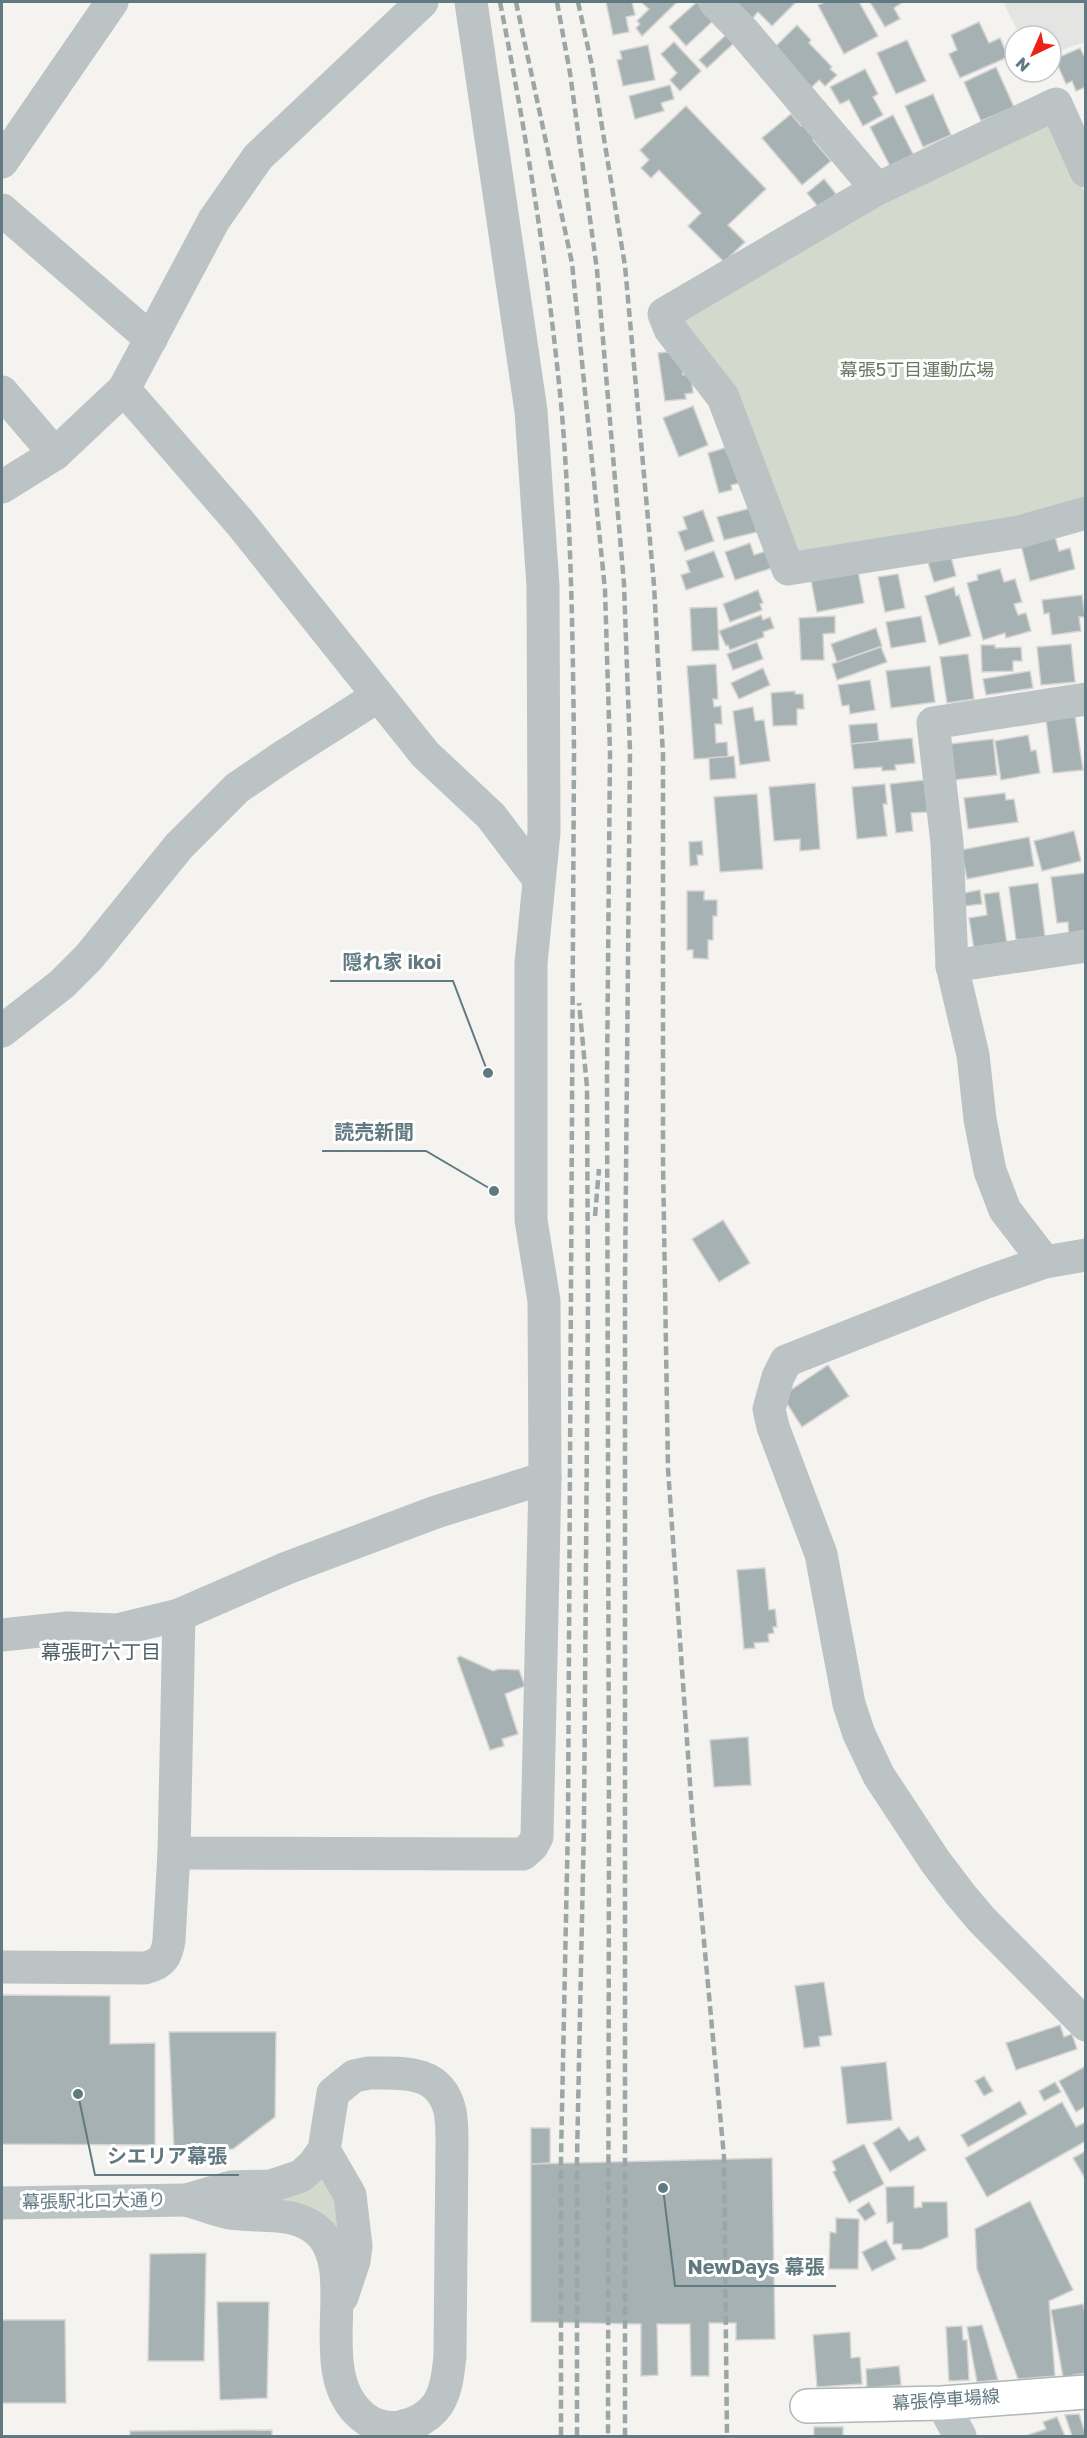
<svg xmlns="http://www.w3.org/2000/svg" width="1087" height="2438" viewBox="0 0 1087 2438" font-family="'Golos Text','Noto Sans JP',sans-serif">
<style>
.built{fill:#e4e5e3}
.green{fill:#d4d9ce}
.building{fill:#a5b1b3;stroke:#d5d4d2;stroke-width:1.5}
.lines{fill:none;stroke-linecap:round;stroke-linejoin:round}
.secondary-casing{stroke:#aeb7b9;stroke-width:36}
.minor{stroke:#bcc3c5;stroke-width:33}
.tertiary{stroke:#bcc3c5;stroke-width:33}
.secondary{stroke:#fff;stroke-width:33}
.rail{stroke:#9ba6a9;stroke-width:4.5;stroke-dasharray:9 4.5;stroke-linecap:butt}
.labels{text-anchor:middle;stroke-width:6;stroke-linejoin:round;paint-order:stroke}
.park-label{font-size:18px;fill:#6a7960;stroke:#fff}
.street-label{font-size:18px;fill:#617a82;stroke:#fff}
.neighbourhood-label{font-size:20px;fill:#4f6167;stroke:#fff}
.leader{fill:none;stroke:#617a82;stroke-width:2}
.callout-dot{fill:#617a82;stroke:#fff;stroke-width:2}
.callout-label{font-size:20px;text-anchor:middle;font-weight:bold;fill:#617a82;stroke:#fff;stroke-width:6;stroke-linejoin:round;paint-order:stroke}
</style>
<rect width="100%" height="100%" fill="#f4f3ef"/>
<polygon class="built" points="1003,2 1085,2 1085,42 1051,54 1051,36 1020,36"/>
<g class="green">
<polygon points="1044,119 1054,124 1085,193 1085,504 804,560 793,551 678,325 683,312 893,190"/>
<polygon points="315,2172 333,2184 343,2241 227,2196"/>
</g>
<g class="building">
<polygon points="606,2 632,2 635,15 626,17 629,32 613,35"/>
<polygon points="641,2 677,2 642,36 636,28 640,24 637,21 649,9"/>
<polygon points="697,2 715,19 686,46 669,27"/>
<polygon points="736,2 796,2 772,26 758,12 752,19"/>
<polygon points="825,2 859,2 878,36 844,54 818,5"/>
<polygon points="870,2 903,2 894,8 900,19 885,27"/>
<polygon points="979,22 989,43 1000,38 1008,57 960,78 949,54 957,50 951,35"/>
<polygon points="797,25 811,40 809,43 832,67 830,69 837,75 825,86 819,80 809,90 773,49"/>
<polygon points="726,35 734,43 707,68 699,60"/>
<polygon points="907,40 926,81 896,94 877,53"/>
<polygon points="674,42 701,71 680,91 670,80 677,73 661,54"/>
<polygon points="648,45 655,80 623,86 617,60 622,59 620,51"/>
<polygon points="1080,48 1086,60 1086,87 1076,91 1072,81 1066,84 1055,59"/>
<polygon points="996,67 1014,107 981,121 964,82"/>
<polygon points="865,69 878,94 873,97 883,115 863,126 849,100 840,104 830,87"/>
<polygon points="670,85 674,99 661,103 664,111 635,119 629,96"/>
<polygon points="933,94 951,135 923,147 905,106"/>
<polygon points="686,106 766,189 728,225 745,242 724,262 688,226 701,213 659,170 651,178 641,168 649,160 640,150"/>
<polygon points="791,114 801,126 807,121 818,135 813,140 831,161 802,185 762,138"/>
<polygon points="893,115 914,156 891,168 870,127"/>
<polygon points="824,179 836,194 819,208 807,193"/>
<polygon points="675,351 681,357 683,375 691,374 693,393 685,394 686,399 665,401 658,353"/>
<polygon points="693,406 708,445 679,457 663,418"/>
<polygon points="725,448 741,483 731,485 732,490 719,493 708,453"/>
<polygon points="751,508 757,532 724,540 717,517"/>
<polygon points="703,510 714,541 685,551 678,532 687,529 683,517"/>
<polygon points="1055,537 1059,551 1070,548 1075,569 1030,581 1021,545"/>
<polygon points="750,543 754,555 769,550 775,567 735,580 725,552"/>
<polygon points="714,551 724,577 686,590 681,575 690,572 686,561"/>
<polygon points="950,553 956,576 934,582 927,559"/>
<polygon points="1000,569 1004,582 1015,579 1022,602 1014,604 1018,615 1026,613 1031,631 1006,638 1005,633 983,640 967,583 978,580 977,575"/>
<polygon points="858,571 864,603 817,612 811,580"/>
<polygon points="898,574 905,608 885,612 878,577"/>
<polygon points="954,587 956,596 959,595 971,636 939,645 925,596"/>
<polygon points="758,590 763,603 760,604 762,610 730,622 723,604"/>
<polygon points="1082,595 1085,617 1079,617 1081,631 1052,635 1049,613 1044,614 1042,600"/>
<polygon points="717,607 719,650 692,651 690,608"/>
<polygon points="761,615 763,620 770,617 774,628 763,632 764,637 730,650 728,645 726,646 719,631"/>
<polygon points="835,616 835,633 823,634 824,660 801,660 799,618"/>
<polygon points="921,616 926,642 891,648 886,622"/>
<polygon points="876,628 882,646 837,662 831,644"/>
<polygon points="757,642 763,659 733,670 727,654"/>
<polygon points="1071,644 1075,682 1041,685 1037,647"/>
<polygon points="981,645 995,645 995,648 1021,647 1022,661 1013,661 1013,671 982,672"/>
<polygon points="881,647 887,662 837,680 832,664"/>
<polygon points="968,654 974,699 947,703 940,657"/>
<polygon points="716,664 718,699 713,699 714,707 721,706 722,724 715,724 716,743 727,742 728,757 694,759 687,666"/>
<polygon points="930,666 935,702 891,708 886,671"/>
<polygon points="763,668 770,685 739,699 731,683"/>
<polygon points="1030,671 1033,688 986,695 983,679"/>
<polygon points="870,680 875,710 850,714 849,705 842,706 838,685"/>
<polygon points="795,691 795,694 803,694 804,709 797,709 797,725 773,726 771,693"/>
<polygon points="753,707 755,721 764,720 770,761 740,765 733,711"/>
<polygon points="1075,716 1083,770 1053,773 1046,720"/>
<polygon points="877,723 879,741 851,744 849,725"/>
<polygon points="1028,735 1031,751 1036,750 1040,773 1001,780 995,741"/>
<polygon points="912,738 915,763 895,765 896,770 882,771 882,767 854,769 851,744"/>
<polygon points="993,739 997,775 954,780 950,744"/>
<polygon points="734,756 736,778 710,780 709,758"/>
<polygon points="924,780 928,812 911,813 913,831 896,833 890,784"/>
<polygon points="815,783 820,849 800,851 800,839 774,841 769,787"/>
<polygon points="885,784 887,804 883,804 887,836 857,839 852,787"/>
<polygon points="1005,793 1006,800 1014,799 1018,822 968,829 964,798"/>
<polygon points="757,794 763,869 720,872 714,797"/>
<polygon points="1074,831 1081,861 1042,871 1034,841"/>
<polygon points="1029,837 1034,866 967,879 961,850"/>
<polygon points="702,841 703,855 697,855 698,865 690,866 689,842"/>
<polygon points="1085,873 1086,935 1069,937 1068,922 1057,923 1051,877"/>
<polygon points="1038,883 1045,937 1016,940 1009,887"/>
<polygon points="980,890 982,904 965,906 964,893"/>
<polygon points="687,891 704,891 704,900 717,900 717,916 713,916 713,940 708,940 708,959 693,958 693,950 687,950"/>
<polygon points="999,892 1007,944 974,949 969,918 987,915 984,894"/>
<polygon points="723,1220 750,1263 719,1282 692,1239"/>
<polygon points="828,1365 849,1396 802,1427 782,1396"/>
<polygon points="765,1568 769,1610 775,1609 777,1627 773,1627 774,1633 768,1634 769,1642 754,1643 755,1648 744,1649 737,1570"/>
<polygon points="460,1656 493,1671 499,1669 519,1670 525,1686 505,1694 518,1734 502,1739 504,1746 490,1750 457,1658"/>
<polygon points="748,1737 751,1785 714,1787 710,1740"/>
<polygon points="824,1982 832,2035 819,2037 820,2046 804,2048 795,1986"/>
<polygon points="2,1995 110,1996 110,2044 155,2043 155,2145 2,2144"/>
<polygon points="1060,2025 1064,2037 1072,2034 1077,2049 1016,2070 1006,2043"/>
<polygon points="169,2032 276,2032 275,2117 233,2149 174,2149"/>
<polygon points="886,2062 892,2120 847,2124 841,2067"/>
<polygon points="1086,2066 1086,2106 1076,2112 1059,2081"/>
<polygon points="984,2076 993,2091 984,2096 975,2081"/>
<polygon points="1055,2082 1061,2092 1044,2101 1039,2091"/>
<polygon points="1020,2101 1027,2114 968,2147 961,2135"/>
<polygon points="1062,2102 1076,2127 1086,2122 1086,2141 987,2197 965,2158"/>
<polygon points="899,2127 909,2141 918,2136 926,2150 890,2172 873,2143"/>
<polygon points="531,2128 550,2128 550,2163 531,2164"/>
<polygon points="864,2144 884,2184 849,2203 833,2172 836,2170 832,2161"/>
<polygon points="1086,2151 1086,2180 1073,2158"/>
<polygon points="772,2158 775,2339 736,2340 736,2323 709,2323 709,2376 691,2376 690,2324 657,2324 658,2375 641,2376 641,2324 531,2322 531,2164"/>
<polygon points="914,2186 914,2208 922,2207 922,2202 947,2202 948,2237 921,2249 902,2250 902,2244 893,2244 893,2222 887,2223 886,2187"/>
<polygon points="1030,2201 1073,2290 1049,2301 1055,2376 1018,2379 977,2269 975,2229"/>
<polygon points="869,2202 876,2214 865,2221 857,2210"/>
<polygon points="836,2218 859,2219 858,2269 829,2269 830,2232 836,2233"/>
<polygon points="886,2240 896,2259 872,2271 862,2252"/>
<polygon points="206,2253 204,2361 148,2361 150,2254"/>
<polygon points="217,2302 269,2302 267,2398 220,2400"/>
<polygon points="1083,2304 1086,2317 1086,2373 1063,2377 1051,2310"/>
<polygon points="2,2320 65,2320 66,2403 2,2403"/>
<polygon points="982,2325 998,2380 977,2382 967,2327"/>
<polygon points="962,2326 963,2340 967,2340 969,2380 949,2381 946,2327"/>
<polygon points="850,2332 851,2358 860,2357 862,2384 817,2387 813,2335"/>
<polygon points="899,2366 901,2385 867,2388 866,2369"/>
<polygon points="1079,2414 1086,2436 1072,2436 1065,2415"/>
<polygon points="1057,2417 1065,2436 1025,2436 1046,2429 1043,2422"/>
<rect x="814" y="2427" width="29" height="9"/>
<polygon points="272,2430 272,2436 130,2436 130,2431"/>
</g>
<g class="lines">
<g class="secondary-casing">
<polyline id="secondary" points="807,2406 942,2403 1086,2392"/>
</g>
<g class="minor">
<polyline points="715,2 744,32 877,189"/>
<polyline points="2,162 112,2"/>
<polyline points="1086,171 1056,104 877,189 664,314 670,329 723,397 788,569 1019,532 1086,513"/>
<polyline points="2,210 151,339"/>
<polyline points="124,389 242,525 425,754 491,816 538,878"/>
<polyline points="2,392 55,454"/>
<polyline points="2,487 55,454 124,389 214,220 258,157 422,2"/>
<polyline points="952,966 1086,946"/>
<polyline points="2,1031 62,984 89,957 179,846 237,788 281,758 378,696"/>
<polyline points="1086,1255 1045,1262 984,1283 786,1361 778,1377 769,1409 773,1427 821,1554 849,1704 859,1734 879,1776 935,1861 960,1894 981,1919 1086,2025"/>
<polyline points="1045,1262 1005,1210 990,1171 980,1119 973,1055 952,966 947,843 933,723 1086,699"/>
<polyline points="179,1615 174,1853 523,1854 532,1846 537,1837 545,1478 544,1301 531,1220 531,963 544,832 543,586 531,411 471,2"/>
<polyline points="2,1635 68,1628 117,1630 179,1615 287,1568 436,1512 545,1478"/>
<path d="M2,1967l143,1c17,-4 22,-12 24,-28l5,-87"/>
<path d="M369,2073c34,0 71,-4 81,38 2,10 2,22 2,32l-2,213c-2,17 -3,33 -12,48 -9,13 -23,20 -38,23 -14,2 -28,-2 -38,-11 -52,-44 -3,-141 -41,-182 -24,-25 -60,-16 -91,-21 -15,-3 -29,-9 -44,-13l45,-13 40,-1 30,-10 12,-11 11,-15 9,-57 21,-17z"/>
<polyline points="324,2150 350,2195 356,2246 354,2261 342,2297"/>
<polyline points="942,2403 960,2436"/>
</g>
<polyline class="tertiary" points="2,2203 186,2200"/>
<use href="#secondary" class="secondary"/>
<g class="rail">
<path d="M500,2c27,136 49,273 62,412 9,112 11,226 12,339l-6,1070 -7,334v279"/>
<polyline points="516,2 572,263 605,590 610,753 607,1078 609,1822 608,2436"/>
<polyline points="557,2 570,73 597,270 624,584 630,751 625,1281 625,2436"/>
<polyline points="578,2 592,66 625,266 654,585 663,755 663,1162 668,1469 692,1812 724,2157 727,2436"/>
<polyline points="595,1216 599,1169"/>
<polyline points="577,2436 577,2158 584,1823 588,1303 587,1087 579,1003"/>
</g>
</g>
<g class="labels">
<g class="park-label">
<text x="917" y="376">幕張5丁目運動広場</text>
</g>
<g class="street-label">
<text transform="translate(94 2201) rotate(-1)" y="6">幕張駅北口大通り</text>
<text transform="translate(946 2400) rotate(-4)" y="6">幕張停車場線</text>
</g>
<g class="neighbourhood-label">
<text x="101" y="1659">幕張町六丁目</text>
</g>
</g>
<path class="leader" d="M488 1073L453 981H330M494 1191L426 1151H322M78 2094L95 2175H239M663 2188L675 2286H836"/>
<g class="callout-dot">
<circle cx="488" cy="1073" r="6"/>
<circle cx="494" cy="1191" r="6"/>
<circle cx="78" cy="2094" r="6"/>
<circle cx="663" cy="2188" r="6"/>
</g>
<g class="callout-label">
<text x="392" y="969">隠れ家 ikoi</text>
<text x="374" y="1139">読売新聞</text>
<text x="167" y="2163">シエリア幕張</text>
<text x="756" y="2274">NewDays 幕張</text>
</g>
<rect width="1087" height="2438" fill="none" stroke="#617a82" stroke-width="6"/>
<g transform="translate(1033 54) rotate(224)"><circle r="28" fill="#ffffff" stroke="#c0cacd" stroke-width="1.5"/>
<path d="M0-4.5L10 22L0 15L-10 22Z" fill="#ee2115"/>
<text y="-9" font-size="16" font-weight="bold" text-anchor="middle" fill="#617a82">N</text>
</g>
</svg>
